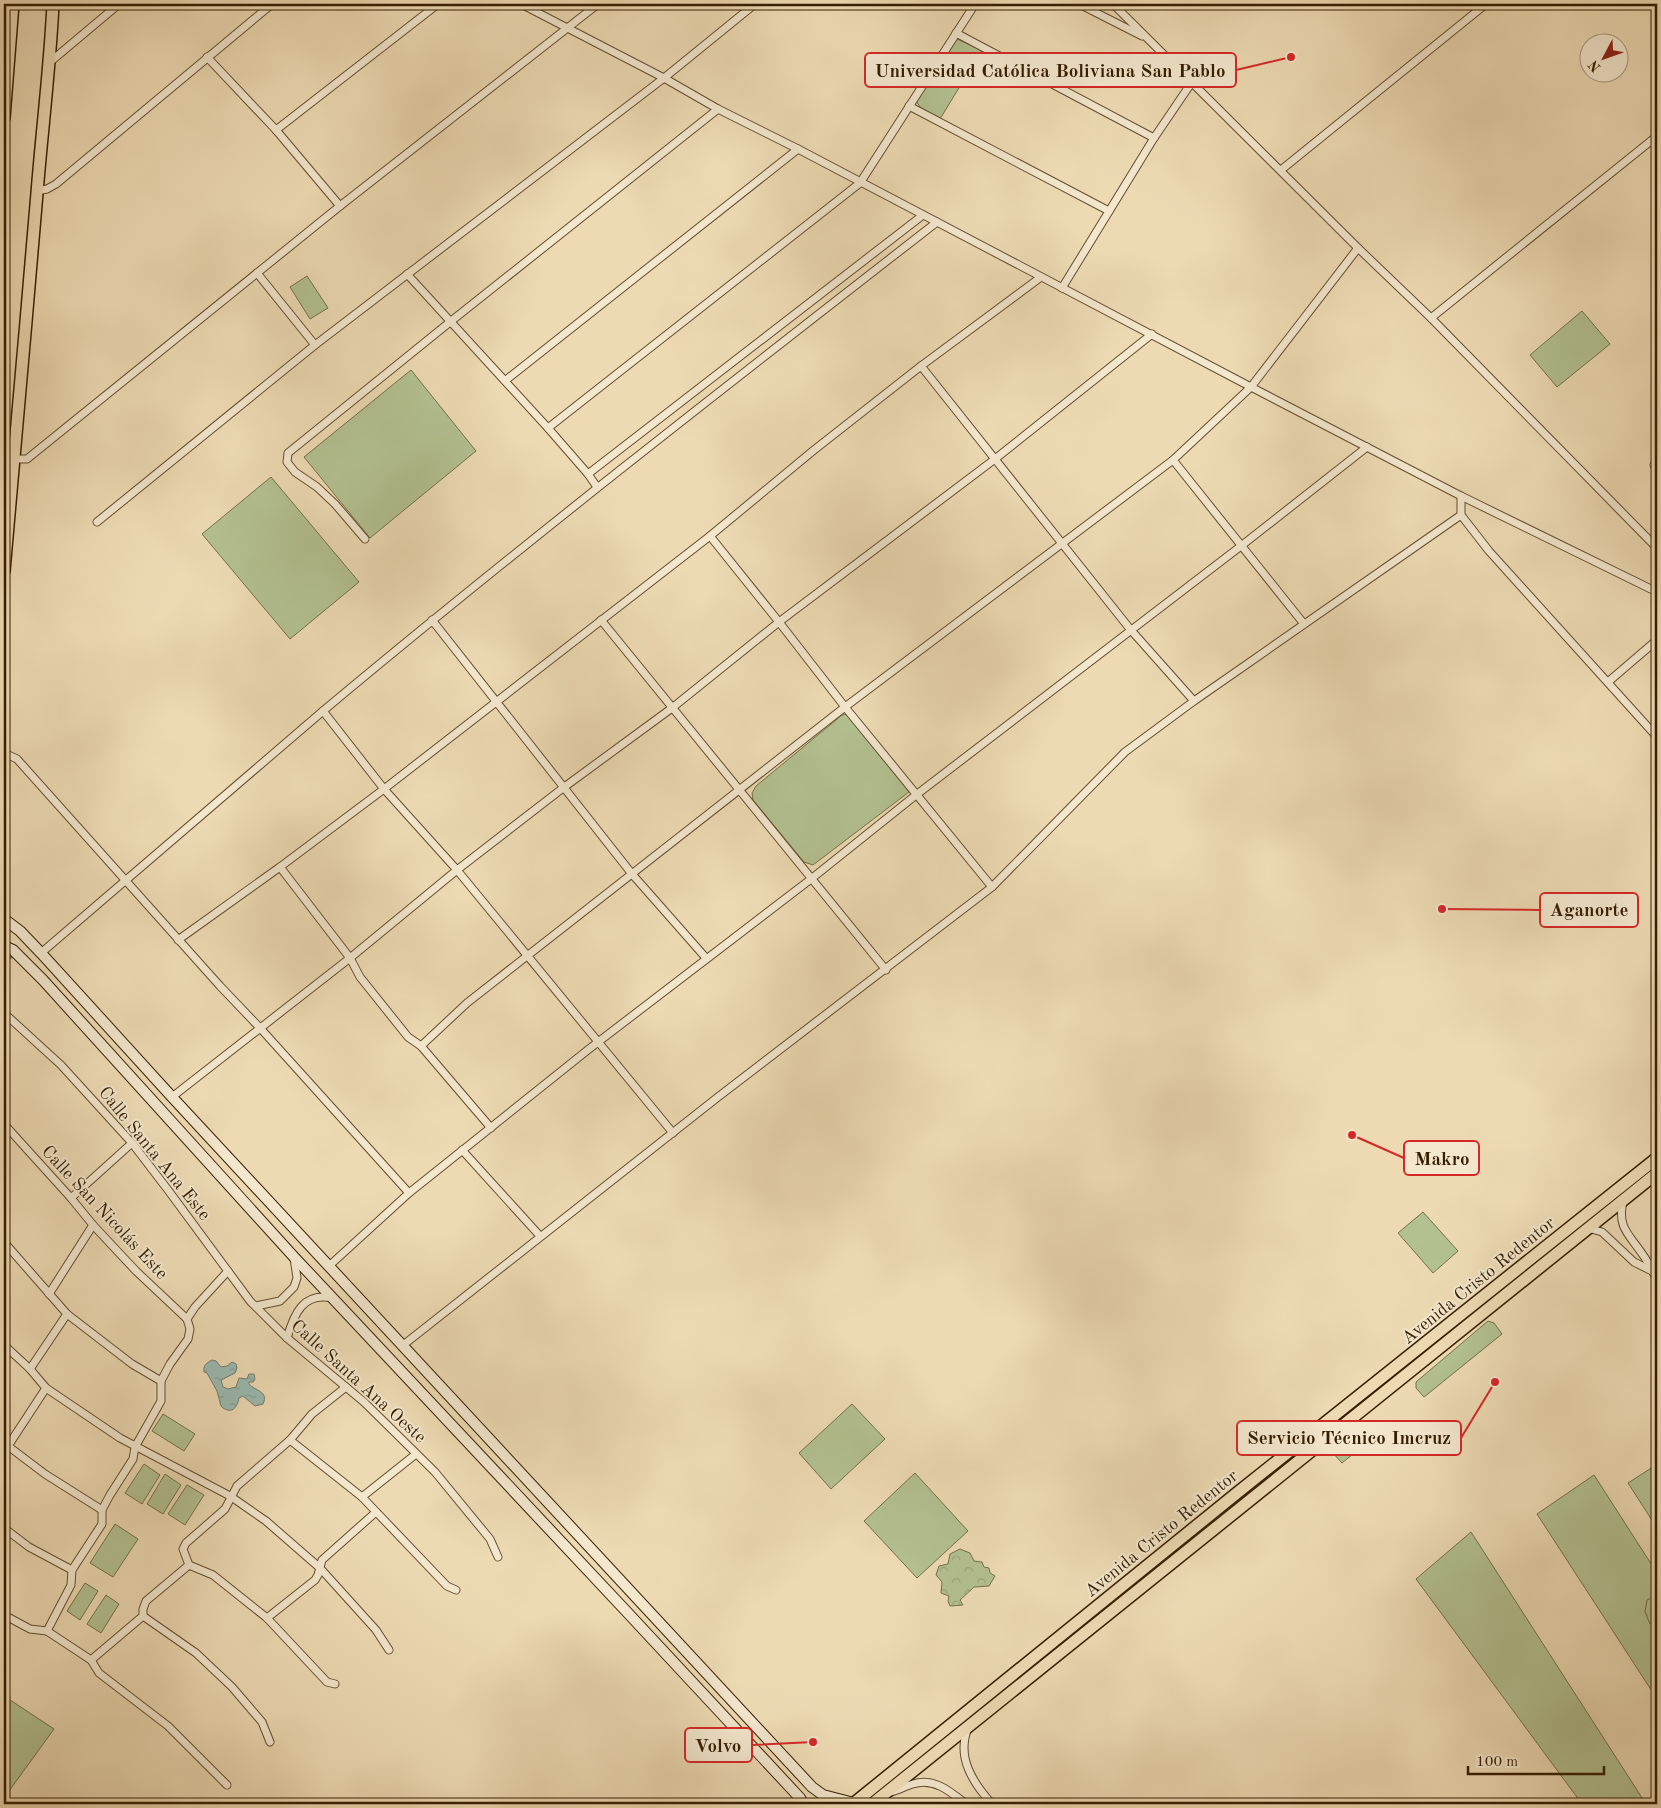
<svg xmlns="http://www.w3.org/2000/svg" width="1661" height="1808" viewBox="0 0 1661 1808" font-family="'Old Standard TT',serif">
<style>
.green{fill:#b3c191;stroke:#747048}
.forest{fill:url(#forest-crowns);stroke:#747048}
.water{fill:url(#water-ripples);stroke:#727c6b}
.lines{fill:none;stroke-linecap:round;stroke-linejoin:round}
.stream{stroke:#727c6b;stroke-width:2.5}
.minor-casing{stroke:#644d2d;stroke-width:9}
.secondary-casing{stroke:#361e00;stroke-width:12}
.primary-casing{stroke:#361e00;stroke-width:14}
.trunk-casing{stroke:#361e00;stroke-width:14}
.minor{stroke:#f3e7ce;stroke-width:7}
.secondary{stroke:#f3e7ce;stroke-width:10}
.primary{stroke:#eddab3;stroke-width:11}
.trunk{stroke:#eddab3;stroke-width:11}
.labels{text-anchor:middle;stroke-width:4;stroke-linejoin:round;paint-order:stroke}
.street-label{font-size:18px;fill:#361e00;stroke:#f3e7ce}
.leader{fill:none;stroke:#d62828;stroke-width:2}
.callout-dot{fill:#d62828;stroke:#f3e7ce;stroke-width:2}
.callout{fill:#f3e7ce;stroke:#d62828;stroke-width:2}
.callout-label{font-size:19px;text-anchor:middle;font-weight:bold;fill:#361e00}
</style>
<defs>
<pattern id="forest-crowns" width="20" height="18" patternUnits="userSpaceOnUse" patternTransform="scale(1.25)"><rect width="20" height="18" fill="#b3c191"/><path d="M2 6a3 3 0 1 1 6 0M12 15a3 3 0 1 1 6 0" fill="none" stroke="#9ba57b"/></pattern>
<pattern id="water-ripples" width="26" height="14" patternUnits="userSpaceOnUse" patternTransform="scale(1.25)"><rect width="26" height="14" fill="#9abab2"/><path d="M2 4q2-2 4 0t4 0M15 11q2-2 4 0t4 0" fill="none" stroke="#859f97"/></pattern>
</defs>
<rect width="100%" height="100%" fill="#eddab3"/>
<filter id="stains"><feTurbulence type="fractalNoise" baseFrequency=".004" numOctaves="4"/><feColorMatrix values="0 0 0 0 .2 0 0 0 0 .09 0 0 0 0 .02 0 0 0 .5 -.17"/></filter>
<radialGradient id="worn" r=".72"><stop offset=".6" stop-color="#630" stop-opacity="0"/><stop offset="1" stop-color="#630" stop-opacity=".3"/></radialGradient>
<g class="green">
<polygon points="957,39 982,50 940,119 920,107 916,101 955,41"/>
<polygon points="307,276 328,308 310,319 290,287"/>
<polygon points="1582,311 1610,344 1557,387 1530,355"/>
<polygon points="411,370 476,451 370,538 304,457"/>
<polygon points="271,477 359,582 290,639 202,534"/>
<polygon points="848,714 909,792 813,865 804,862 753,800 752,793 756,786 842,715"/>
<polygon points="1657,1164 1657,1168 864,1804 861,1804"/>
<polygon points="1423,1212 1458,1251 1433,1273 1398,1233"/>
<polygon points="1488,1321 1494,1323 1502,1334 1424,1397 1416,1388 1416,1382"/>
<polygon points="852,1404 885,1439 831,1489 799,1453"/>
<polygon points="163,1414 195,1434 184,1451 152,1431"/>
<polygon points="1355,1433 1364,1445 1342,1463 1332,1452"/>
<polygon points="144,1464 160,1475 142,1504 125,1493"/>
<polygon points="1656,1465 1657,1467 1657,1523 1655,1525 1628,1483"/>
<polygon points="915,1473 968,1531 917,1578 864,1521"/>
<polygon points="165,1474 181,1485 163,1514 147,1504"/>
<polygon points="1594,1475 1657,1573 1657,1699 1537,1514"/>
<polygon points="187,1485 204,1495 185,1525 168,1514"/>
<polygon points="115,1524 138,1539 113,1577 90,1563"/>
<polygon points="1471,1532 1646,1804 1582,1804 1416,1579"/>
<polygon points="85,1583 98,1591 80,1620 67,1611"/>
<polygon points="106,1595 119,1604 101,1633 87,1624"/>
<polygon points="4,1696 54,1729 4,1798"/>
</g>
<g class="forest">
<polygon points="960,1549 970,1553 974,1561 982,1562 984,1567 989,1568 990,1573 995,1576 989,1586 974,1587 960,1600 963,1605 950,1606 948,1601 949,1596 941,1593 942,1582 936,1575 939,1566 948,1564 950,1554"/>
<polygon points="1654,1597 1657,1597 1657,1623 1650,1624 1645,1612 1647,1600"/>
</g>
<path class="water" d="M212,1360l4,1 5,6 6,-1 5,-4 4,2 1,4 -2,5 -14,7 2,7 5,2 8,-2 3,-9 8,1 2,-5h5l1,5 -2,3h-4v2c6,7 20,7 14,20l-8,2 -12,-10 -4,2c-2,9 -6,16 -16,10l-2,-2 -4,-15 -10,-18 -3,-1c-1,-6 2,-9 8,-12z"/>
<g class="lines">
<polyline class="stream" points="4,959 12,957"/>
<g class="minor-casing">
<g id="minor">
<polyline points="521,4 664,78 718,109 798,149 1251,387 1461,496 1657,592"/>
<polyline points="1079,4 1142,36"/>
<polyline points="1113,4 1358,248 1431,318 1657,548"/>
<polyline points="956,33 1154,138"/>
<polyline points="207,57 276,130 340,206"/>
<polyline points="50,62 119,4"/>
<polyline points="909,106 1109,211"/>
<polyline points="276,130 438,4"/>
<polyline points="1281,170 1486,4"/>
<polyline points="37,191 47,189 56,184 272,4"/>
<polyline points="257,273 315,345"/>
<polyline points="407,274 548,428 588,474 597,487"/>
<polyline points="1062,288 1154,138 1192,82"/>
<polyline points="1431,318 1657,136"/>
<polyline points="921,366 1130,629 1194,701"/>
<polyline points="506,380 798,149"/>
<polyline points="548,428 860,183 975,4"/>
<polyline points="14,459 27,459 340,206 598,4"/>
<polyline points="1173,460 1304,624"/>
<polyline points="1654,465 1657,462"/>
<polyline points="588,474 923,215"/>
<polyline points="1461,496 1461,515 1489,551 1657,737"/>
<polyline points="97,522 315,345 664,78 755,4"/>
<polyline points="710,536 779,622 845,707 992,887"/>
<polyline points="365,539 335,504 317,487 295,472 287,462 288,453 450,322 718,109"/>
<polyline points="432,620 632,874 706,958"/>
<polyline points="601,620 886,970"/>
<polyline points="1608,682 1657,640"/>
<polyline points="4,753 17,759 220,986 261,1029 409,1193"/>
<polyline points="280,867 350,958 360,977 408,1037 421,1046 491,1128"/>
<polyline points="178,940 280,867 384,789 710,536 814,450 921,366 1041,277"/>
<polyline points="41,953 323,711"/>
<polyline points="4,1013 61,1065 132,1143 168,1190 250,1301 287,1338 364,1402 435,1472 490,1539 498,1557"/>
<polyline points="421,1046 467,1003 845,707 1173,460 1251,387 1358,248"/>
<polyline points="172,1097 350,958 457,870 563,788 672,708 779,622 995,459 1152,334"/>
<polyline points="4,1124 71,1198 93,1225 136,1271 187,1319"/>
<path d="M673,1133l-216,-263 -73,-81 -61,-78c201,-168 407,-328 614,-489"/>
<polyline points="462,1150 540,1236"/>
<polyline points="71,1198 132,1143"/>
<path d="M1623,1201c-6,27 6,33 20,54 6,8 9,17 14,24"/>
<polyline points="1588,1228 1602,1232 1634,1262 1650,1270"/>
<polyline points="4,1242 67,1314 132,1364 161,1381"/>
<polyline points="329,1266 409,1193 589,1049 811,879 916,795 1241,546 1367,447"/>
<polyline points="49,1294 93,1225"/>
<polyline points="256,1306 280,1301 294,1287 297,1278 294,1258"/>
<path d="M287,1338c7,-24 16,-46 45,-40"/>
<polyline points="4,1345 30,1369 46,1388 120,1438 230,1496 266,1521 320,1568 376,1630 389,1650"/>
<polyline points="402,1346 718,1097 992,887 1125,752 1194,701 1461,515"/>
<polyline points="30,1369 67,1314"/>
<polyline points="290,1440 362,1497 447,1586 456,1590"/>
<polyline points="4,1443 45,1474 102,1510"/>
<polyline points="8,1446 46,1388"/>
<polyline points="362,1497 416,1454"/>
<polyline points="4,1528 29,1547 72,1570"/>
<polyline points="189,1565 213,1575 267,1618 327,1682 335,1684"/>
<polyline points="4,1615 30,1629 47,1631 91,1660 99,1673 168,1726 227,1785"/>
<polyline points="143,1616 196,1653 232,1687 262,1722 270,1742"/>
<polyline points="267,1618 315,1580 318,1575 322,1560 376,1512"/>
<polyline points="47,1631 71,1585 72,1570 102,1524 102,1510 110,1495 133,1459 135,1447 161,1401 161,1381 170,1364 188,1339 190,1329 187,1319 195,1307 228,1271"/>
<polyline points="91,1660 143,1616 143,1609 146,1601 189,1565 183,1549 186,1543 225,1509 237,1486 290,1440 312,1414 346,1387"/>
<path d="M968,1728c-12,29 5,55 24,76"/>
<path d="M891,1792c7,-2 15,-6 22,-8 21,-7 38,8 53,20"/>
</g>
</g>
<g class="secondary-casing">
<g id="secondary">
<polyline points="4,919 20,931 41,953 172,1097 812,1787 823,1795 854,1803"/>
<polyline points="4,946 13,950 43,980 294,1257 626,1611 800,1798 803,1804"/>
</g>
</g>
<g class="primary-casing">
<g id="primary">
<polyline points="4,118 13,4"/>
<path d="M4,571c12,-126 22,-252 33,-378 5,-63 13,-126 16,-189"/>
</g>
</g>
<g class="trunk-casing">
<g id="trunk">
<polyline points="853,1804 1237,1493 1657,1158"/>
<polyline points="872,1804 1657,1173"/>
</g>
</g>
<use href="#minor" class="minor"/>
<use href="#secondary" class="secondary"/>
<use href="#primary" class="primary"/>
<use href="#trunk" class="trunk"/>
</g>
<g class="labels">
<g class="street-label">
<text transform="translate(155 1153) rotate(51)" y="6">Calle Santa Ana Este</text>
<text transform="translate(105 1212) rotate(47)" y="6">Calle San Nicolás Este</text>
<text transform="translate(1478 1280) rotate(-39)" y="6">Avenida Cristo Redentor</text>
<text transform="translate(359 1381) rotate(42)" y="6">Calle Santa Ana Oeste</text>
<text transform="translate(1161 1533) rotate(-39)" y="6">Avenida Cristo Redentor</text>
</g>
</g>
<path class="leader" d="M1291 57L1236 70M1442 909L1540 910M1352 1135L1404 1158M1495 1382L1461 1438M813 1742L752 1745"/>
<g class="callout-dot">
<circle cx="1291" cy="57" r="5"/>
<circle cx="1442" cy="909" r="5"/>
<circle cx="1352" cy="1135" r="5"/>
<circle cx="1495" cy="1382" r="5"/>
<circle cx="813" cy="1742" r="5"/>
</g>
<g class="callout">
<rect x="865" y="53" width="371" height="34" rx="5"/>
<rect x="1540" y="893" width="98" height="34" rx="5"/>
<rect x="1404" y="1141" width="75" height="34" rx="5"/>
<rect x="1237" y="1421" width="224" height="34" rx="5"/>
<rect x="685" y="1728" width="67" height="34" rx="5"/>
</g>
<g class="callout-label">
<text x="1050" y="77">Universidad Católica Boliviana San Pablo</text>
<text x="1589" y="916">Aganorte</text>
<text x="1442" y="1165">Makro</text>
<text x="1349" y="1444">Servicio Técnico Imcruz</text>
<text x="718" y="1752">Volvo</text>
</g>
<rect width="1661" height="1808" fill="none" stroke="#eddab3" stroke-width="20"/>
<rect x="5" y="5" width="1651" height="1798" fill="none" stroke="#361e00" stroke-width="2.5"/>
<rect x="10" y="10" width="1641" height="1788" fill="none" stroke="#361e00"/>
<g transform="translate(1604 58) rotate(229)"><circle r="24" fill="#f3e7ce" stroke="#a7977c"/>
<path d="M0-4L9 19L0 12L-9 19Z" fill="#8f2418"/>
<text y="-8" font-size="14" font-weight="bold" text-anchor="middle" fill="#361e00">N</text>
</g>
<path d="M1468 1766v8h136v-8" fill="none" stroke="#361e00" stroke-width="2.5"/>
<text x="1476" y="1766" font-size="15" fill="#361e00" stroke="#f3e7ce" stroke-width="4" paint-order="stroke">100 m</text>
<rect width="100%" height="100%" filter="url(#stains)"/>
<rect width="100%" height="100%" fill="url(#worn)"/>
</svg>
